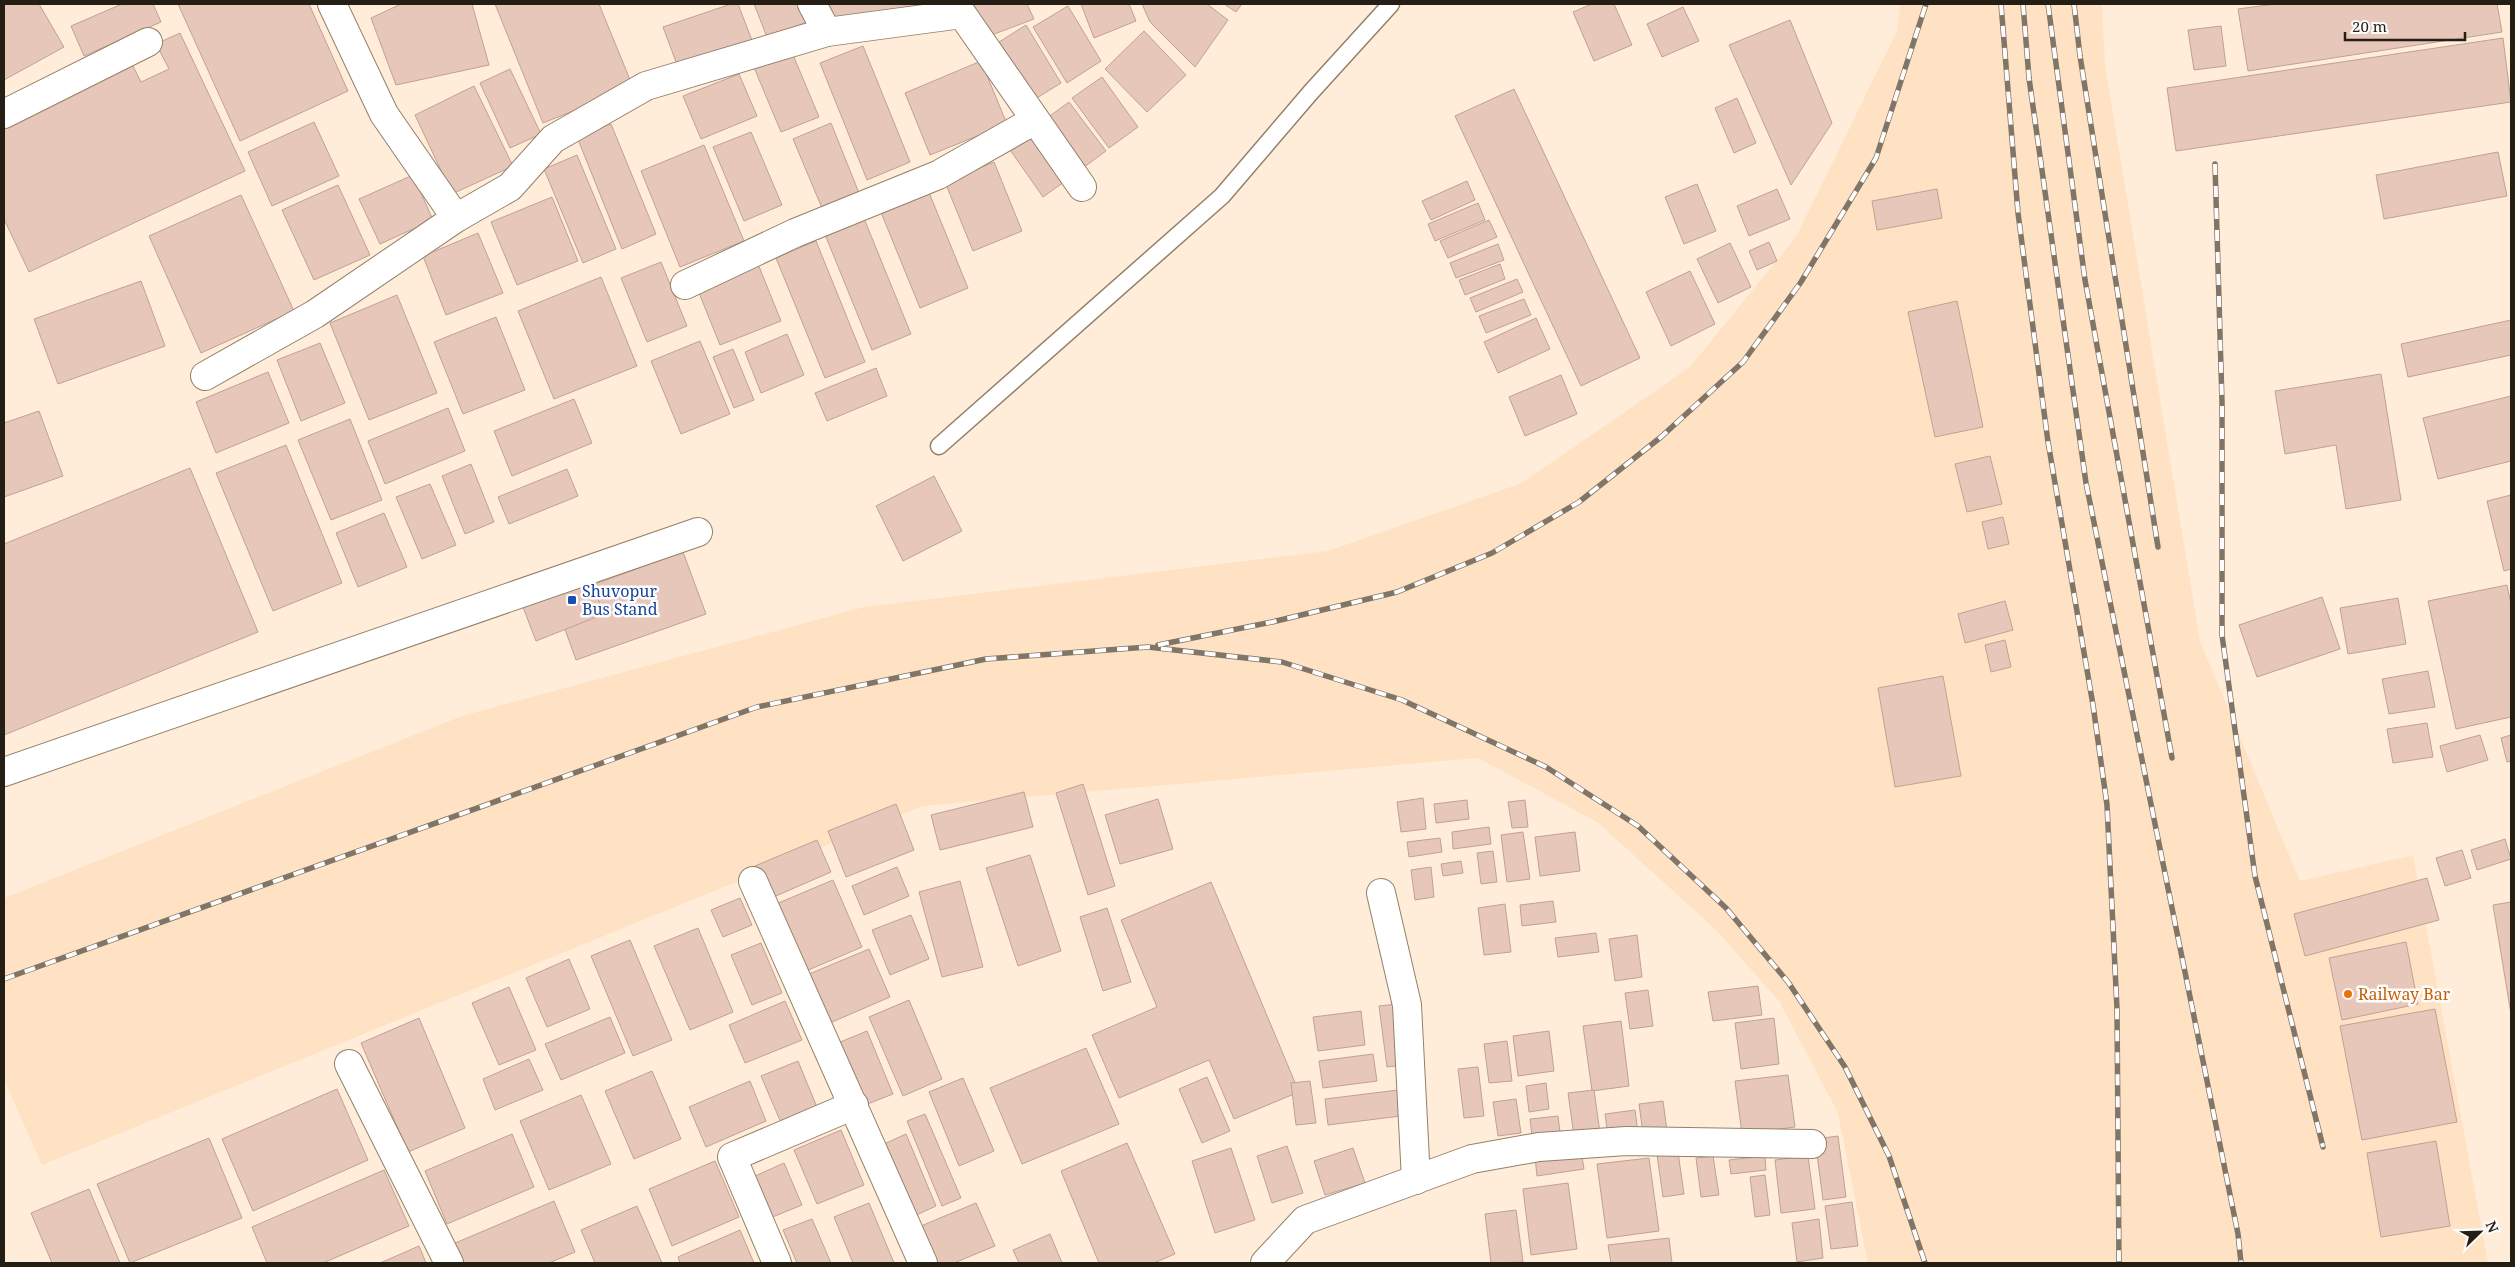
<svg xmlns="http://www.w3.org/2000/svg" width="2515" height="1267" viewBox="0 0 2515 1267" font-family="'Noto Serif',serif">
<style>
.built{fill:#fee2c3}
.building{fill:#e7c7ba;stroke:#c0a195}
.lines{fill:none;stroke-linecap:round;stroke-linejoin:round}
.service-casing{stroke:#938069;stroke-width:19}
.minor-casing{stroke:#938069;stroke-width:30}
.service{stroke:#fff;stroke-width:16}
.minor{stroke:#fff;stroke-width:28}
.rail-casing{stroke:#817567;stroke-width:5.5}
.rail{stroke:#fdfdfd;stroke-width:4;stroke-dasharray:11;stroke-linecap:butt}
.transit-dot{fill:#1a4fb4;stroke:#fdfdfd;stroke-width:2}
.food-dot{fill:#e8710a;stroke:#fdfdfd;stroke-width:2}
.labels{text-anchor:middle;stroke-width:5;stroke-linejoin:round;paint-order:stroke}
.transit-label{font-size:16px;fill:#164399;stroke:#fdfdfd;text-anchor:start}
.food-label{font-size:16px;fill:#c56008;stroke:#fdfdfd;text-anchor:start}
</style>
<rect width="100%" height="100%" fill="#ffedd9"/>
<polygon class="built" points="1900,4 2102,4 2105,66 2200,641 2300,881 2413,855 2488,1263 1868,1263 1838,1113 1779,1001 1715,929 1597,822 1478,758 923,806 42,1165 4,1080 4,898 462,716 864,607 1328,551 1522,483 1690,367 1796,237 1897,31"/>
<g class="building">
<polygon points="4,4 39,4 64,47 4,80"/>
<polygon points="122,4 153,4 161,22 84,56 71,26"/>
<polygon points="178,4 309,4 348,91 240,141"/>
<polygon points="401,4 472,4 489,65 396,85 371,18"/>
<polygon points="495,4 599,4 633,87 543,123"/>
<polygon points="731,4 738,4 753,43 679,70 663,27"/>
<polygon points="754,4 800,4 807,22 767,37"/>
<polygon points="825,4 1027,4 1034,19 981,39 963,8 837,27"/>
<polygon points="1081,4 1129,4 1136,21 1094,38"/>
<polygon points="1142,4 1207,4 1228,20 1195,67 1150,22"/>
<polygon points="1224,4 1242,4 1236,12"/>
<polygon points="1592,4 1614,4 1632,45 1594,61 1573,12"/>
<polygon points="2275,4 2497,4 2502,32 2248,71 2238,9"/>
<polygon points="1068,6 1101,61 1067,83 1033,27"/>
<polygon points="1683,7 1699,41 1662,57 1647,24"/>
<polygon points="1790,20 1832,123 1791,185 1729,45"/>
<polygon points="1026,25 1061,83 1032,101 996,44"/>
<polygon points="2221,26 2226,66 2194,70 2188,30"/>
<polygon points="1144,31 1186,75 1147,112 1105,69"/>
<polygon points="180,33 245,171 29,272 4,219 4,125 132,64 141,82 169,69 156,44"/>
<polygon points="2503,38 2511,102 2176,151 2167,88"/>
<polygon points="863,46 910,162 867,180 820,63"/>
<polygon points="791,50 819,117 781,132 753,65"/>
<polygon points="981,61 1007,124 930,155 905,93"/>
<polygon points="510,69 541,134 510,148 480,83"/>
<polygon points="739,74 757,116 701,139 683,96"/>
<polygon points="1102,77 1138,127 1109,148 1072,98"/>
<polygon points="474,86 513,166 452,194 415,115"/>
<polygon points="1514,89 1640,358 1581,386 1455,116"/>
<polygon points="1737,98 1756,143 1734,153 1715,108"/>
<polygon points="1069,102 1106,151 1080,170 1043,121"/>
<polygon points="314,122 339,176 272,206 248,152"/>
<polygon points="831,123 859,193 822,208 793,139"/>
<polygon points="611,124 656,234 622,249 577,137"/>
<polygon points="1029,131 1064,182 1043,197 1008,147"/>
<polygon points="751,132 782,205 744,221 713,147"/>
<polygon points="704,145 744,241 680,267 641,171"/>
<polygon points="2498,152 2507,196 2384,219 2376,175"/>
<polygon points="577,155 616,249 583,263 544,169"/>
<polygon points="994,162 1022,231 973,251 945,182"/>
<polygon points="413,175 433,220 380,244 359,199"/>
<polygon points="1467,181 1475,200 1431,220 1422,201"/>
<polygon points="1697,184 1716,231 1684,244 1665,197"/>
<polygon points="338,185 370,255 314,280 282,210"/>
<polygon points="1777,189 1790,219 1749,236 1737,206"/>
<polygon points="1937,189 1942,218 1877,230 1872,201"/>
<polygon points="928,190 968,288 920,308 880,210"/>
<polygon points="241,195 294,311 201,353 149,236"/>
<polygon points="552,197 578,261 517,285 491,222"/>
<polygon points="1478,203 1485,220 1435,241 1428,224"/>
<polygon points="863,216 911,334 872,350 824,232"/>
<polygon points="1489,220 1497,237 1448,258 1440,241"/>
<polygon points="478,233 503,293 446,315 423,256"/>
<polygon points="816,241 865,362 825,378 776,258"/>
<polygon points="1769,242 1777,261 1757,270 1749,251"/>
<polygon points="1730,243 1751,287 1718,303 1697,259"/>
<polygon points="1498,244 1504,260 1456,278 1450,263"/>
<polygon points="661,262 687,326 647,342 621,278"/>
<polygon points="758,264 781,321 720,345 697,288"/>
<polygon points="1500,264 1505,279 1465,295 1459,280"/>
<polygon points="1690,271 1715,324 1671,346 1646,292"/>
<polygon points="601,277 637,366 554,399 518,311"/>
<polygon points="1517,279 1523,292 1476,312 1470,298"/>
<polygon points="141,281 165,346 58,384 34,319"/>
<polygon points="397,295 437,393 369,420 330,323"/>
<polygon points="1524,299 1531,315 1486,333 1479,316"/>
<polygon points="1957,301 1983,427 1935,437 1908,312"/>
<polygon points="496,317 525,390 463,414 434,342"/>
<polygon points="1536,318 1550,349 1498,373 1484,342"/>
<polygon points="2511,320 2511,355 2408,377 2401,344"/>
<polygon points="787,334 804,375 761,393 745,352"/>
<polygon points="700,341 730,414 681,434 651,361"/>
<polygon points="320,343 345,403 301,421 277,360"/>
<polygon points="733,349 754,400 734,408 713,357"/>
<polygon points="876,368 887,396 827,421 815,393"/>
<polygon points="268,372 289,423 216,453 196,402"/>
<polygon points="2381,374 2401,500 2346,509 2336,445 2285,454 2275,391"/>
<polygon points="1561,375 1577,414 1525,436 1509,397"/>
<polygon points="2511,396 2511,461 2438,479 2423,418"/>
<polygon points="574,399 592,443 512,476 494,431"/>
<polygon points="448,408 465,451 385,484 368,441"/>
<polygon points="39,411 63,476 4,497 4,423"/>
<polygon points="350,419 382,500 331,520 298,440"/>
<polygon points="286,445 342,583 273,611 216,473"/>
<polygon points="1990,456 2002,504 1967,512 1955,464"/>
<polygon points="471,464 494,522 465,534 442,476"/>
<polygon points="190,468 258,632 4,735 4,544"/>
<polygon points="567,469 578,496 509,524 498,497"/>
<polygon points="934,476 962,531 903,561 876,506"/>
<polygon points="430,484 456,545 422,559 396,497"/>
<polygon points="2511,495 2511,569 2504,571 2487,501"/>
<polygon points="384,513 407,567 358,587 336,533"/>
<polygon points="2003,517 2009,544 1988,549 1982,522"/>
<polygon points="683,552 706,614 576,660 554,599"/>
<polygon points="590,580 604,614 536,641 523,607"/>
<polygon points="2507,585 2511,604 2511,717 2456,729 2428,601"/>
<polygon points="2322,597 2340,649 2257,677 2239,625"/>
<polygon points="2398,598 2406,644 2348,654 2340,608"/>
<polygon points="2005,601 2013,630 1965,643 1958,614"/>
<polygon points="2005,640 2011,667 1991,672 1985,645"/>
<polygon points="2428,671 2435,707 2389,714 2382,679"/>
<polygon points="1943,676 1961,776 1895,787 1878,688"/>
<polygon points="2427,723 2433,757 2393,763 2387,729"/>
<polygon points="2480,735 2488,760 2447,772 2440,746"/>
<polygon points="2511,735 2511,761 2507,762 2501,738"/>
<polygon points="1083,784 1115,886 1088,895 1056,793"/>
<polygon points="1024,792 1033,827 940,850 931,815"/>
<polygon points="1423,798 1426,829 1401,832 1397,802"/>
<polygon points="1158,799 1173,849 1120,864 1105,815"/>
<polygon points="1467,800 1469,819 1436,823 1434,804"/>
<polygon points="1525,800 1528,827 1512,828 1508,802"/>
<polygon points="896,804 914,850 846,877 828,831"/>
<polygon points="1489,827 1491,844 1453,849 1452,832"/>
<polygon points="1523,832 1530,879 1507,882 1501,835"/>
<polygon points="1575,832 1580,871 1540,876 1535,837"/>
<polygon points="1440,838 1442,852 1409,857 1407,842"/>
<polygon points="2505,839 2511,859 2477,870 2471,850"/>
<polygon points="817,840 831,872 769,899 755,866"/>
<polygon points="2462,850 2471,878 2445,886 2436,858"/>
<polygon points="1493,851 1497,882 1481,884 1477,853"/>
<polygon points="1030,855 1061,951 1018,966 986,868"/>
<polygon points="1461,861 1463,873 1443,876 1441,864"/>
<polygon points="897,867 909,896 864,915 852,886"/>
<polygon points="1431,867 1434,897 1415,900 1411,870"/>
<polygon points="2427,878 2439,920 2305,956 2294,914"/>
<polygon points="833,880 862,947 799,974 769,907"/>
<polygon points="960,881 983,967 942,977 919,892"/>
<polygon points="1211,882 1299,1092 1234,1119 1209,1060 1119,1098 1092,1035 1157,1007 1121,920"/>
<polygon points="740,898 752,925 723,937 711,910"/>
<polygon points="1553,901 1556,922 1522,926 1520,905"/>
<polygon points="2511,902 2511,1014 2493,905"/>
<polygon points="1505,904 1511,952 1484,955 1478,908"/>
<polygon points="1107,908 1131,982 1103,991 1080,917"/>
<polygon points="911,915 929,959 890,975 872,930"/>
<polygon points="698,928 733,1012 690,1030 654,946"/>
<polygon points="1596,933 1599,952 1558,957 1555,938"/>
<polygon points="1637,935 1642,977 1615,981 1609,939"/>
<polygon points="630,940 672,1040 633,1056 591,956"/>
<polygon points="2406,942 2418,1004 2342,1020 2329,958"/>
<polygon points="761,943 782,993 752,1005 731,955"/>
<polygon points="869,949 890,997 823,1026 802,977"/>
<polygon points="569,959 590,1009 547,1027 526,978"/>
<polygon points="1758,986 1762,1015 1713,1021 1708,992"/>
<polygon points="509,987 536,1050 499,1065 472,1003"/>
<polygon points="1648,990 1653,1026 1630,1029 1625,993"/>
<polygon points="909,1000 942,1079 903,1096 869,1017"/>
<polygon points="785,1001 802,1040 745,1063 729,1025"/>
<polygon points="1397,1004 1405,1065 1387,1067 1379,1006"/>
<polygon points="2435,1009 2457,1122 2362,1140 2340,1026"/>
<polygon points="1361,1011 1365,1045 1318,1051 1313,1017"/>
<polygon points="610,1017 625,1053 561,1080 545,1044"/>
<polygon points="419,1018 465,1128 408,1152 361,1043"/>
<polygon points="1774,1018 1779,1064 1741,1069 1735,1023"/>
<polygon points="1621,1021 1629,1086 1592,1091 1583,1026"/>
<polygon points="867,1031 893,1094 865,1105 838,1043"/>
<polygon points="1549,1031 1554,1071 1518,1076 1513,1036"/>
<polygon points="1507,1041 1512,1081 1489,1083 1484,1044"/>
<polygon points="1086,1048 1119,1124 1022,1164 990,1088"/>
<polygon points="1373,1054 1377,1081 1323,1088 1319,1061"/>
<polygon points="529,1059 543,1090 495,1110 483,1079"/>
<polygon points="798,1061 821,1117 785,1132 761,1076"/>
<polygon points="1478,1067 1484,1116 1464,1118 1458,1069"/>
<polygon points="652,1071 681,1139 634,1159 605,1091"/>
<polygon points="1788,1075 1795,1127 1742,1134 1735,1081"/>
<polygon points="1207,1077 1230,1131 1202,1143 1179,1089"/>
<polygon points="963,1078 994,1151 959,1166 929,1092"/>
<polygon points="750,1081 766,1121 706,1147 689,1107"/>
<polygon points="1310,1081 1316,1123 1296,1125 1291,1083"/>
<polygon points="1546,1083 1549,1109 1529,1112 1526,1086"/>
<polygon points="337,1089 368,1160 253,1211 222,1139"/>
<polygon points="1398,1090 1401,1116 1328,1125 1325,1099"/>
<polygon points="1594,1090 1600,1133 1574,1136 1568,1093"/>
<polygon points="581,1095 611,1164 549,1190 520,1121"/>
<polygon points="1516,1099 1521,1133 1498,1136 1493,1102"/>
<polygon points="1663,1101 1668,1138 1644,1141 1639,1104"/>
<polygon points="1635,1110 1638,1132 1608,1136 1605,1114"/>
<polygon points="925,1114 961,1198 942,1206 907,1121"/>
<polygon points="1558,1116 1560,1132 1532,1136 1530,1119"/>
<polygon points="841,1130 864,1185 817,1204 794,1150"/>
<polygon points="512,1134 534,1187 447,1224 425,1171"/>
<polygon points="906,1134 936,1206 912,1217 882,1145"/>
<polygon points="1838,1136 1846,1197 1823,1200 1815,1139"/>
<polygon points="209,1138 242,1218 130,1263 97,1184"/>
<polygon points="2436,1141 2450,1226 2381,1237 2367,1153"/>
<polygon points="1127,1143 1175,1254 1154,1263 1099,1263 1061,1171"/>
<polygon points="1287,1146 1303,1193 1272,1203 1257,1156"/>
<polygon points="1231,1148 1255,1220 1215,1233 1192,1161"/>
<polygon points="1353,1148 1365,1183 1325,1195 1314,1161"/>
<polygon points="1581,1151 1584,1169 1537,1176 1535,1157"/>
<polygon points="1678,1152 1684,1194 1663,1197 1657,1155"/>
<polygon points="1713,1156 1719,1195 1701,1197 1696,1158"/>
<polygon points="1765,1156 1766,1170 1731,1174 1729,1160"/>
<polygon points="1808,1156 1815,1209 1781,1213 1775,1160"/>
<polygon points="1649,1158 1659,1231 1607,1238 1597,1164"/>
<polygon points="715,1161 739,1217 672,1246 649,1189"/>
<polygon points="784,1163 802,1205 770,1218 753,1177"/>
<polygon points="384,1170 409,1226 323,1263 267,1263 252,1227"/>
<polygon points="1765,1175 1770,1215 1755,1217 1750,1177"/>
<polygon points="1568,1183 1577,1249 1531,1255 1523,1189"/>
<polygon points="89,1189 120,1263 52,1263 31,1213"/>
<polygon points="554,1201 575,1252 549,1263 461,1263 453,1244"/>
<polygon points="1852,1202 1858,1246 1831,1249 1825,1206"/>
<polygon points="869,1203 894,1263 853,1263 834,1217"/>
<polygon points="976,1203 995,1246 954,1263 937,1263 921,1226"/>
<polygon points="637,1206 662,1263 595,1263 581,1230"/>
<polygon points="1516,1210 1523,1262 1491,1263 1485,1214"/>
<polygon points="812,1219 831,1263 797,1263 783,1230"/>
<polygon points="1819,1219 1823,1258 1797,1262 1792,1223"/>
<polygon points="740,1230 754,1263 680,1263 678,1257"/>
<polygon points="1050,1234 1062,1263 1019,1263 1013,1250"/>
<polygon points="1669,1238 1672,1263 1611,1263 1608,1245"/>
<polygon points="419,1246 426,1263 380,1263"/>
</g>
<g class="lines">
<g class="service-casing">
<polyline id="service" points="939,446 1222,196 1311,92 1391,4"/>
</g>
<g class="minor-casing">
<g id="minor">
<polyline points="332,4 384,114 456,218"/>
<polyline points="812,4 827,32 962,14 1082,187"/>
<polyline points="4,114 148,42"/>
<polyline points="685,285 795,233 938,175 1035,120"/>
<polyline points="205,376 315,314 456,218 510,187 553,139 646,86 827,32"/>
<polyline points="4,772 698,532"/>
<polyline points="753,881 923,1263"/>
<polyline points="1381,893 1407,1005 1416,1180"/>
<polyline points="349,1064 449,1263"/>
<polyline points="777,1263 732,1157 854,1105"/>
<polyline points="1265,1263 1305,1220 1472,1159 1539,1147 1626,1141 1812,1144"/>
</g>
</g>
<use href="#service" class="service"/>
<use href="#minor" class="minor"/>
<g class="rail-casing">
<g id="rail">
<polyline points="2001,4 2018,213 2048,442 2093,705 2107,805 2117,1009 2119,1263"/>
<polyline points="2023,4 2029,78 2086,483 2238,1234 2241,1263"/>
<polyline points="2048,4 2085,280 2172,758"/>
<polyline points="2074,4 2080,56 2158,547"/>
<polyline points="2215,164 2222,402 2222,635 2255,876 2323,1147"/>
<polyline points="1158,645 1272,622 1397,592 1492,553 1579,502 1661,437 1743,362 1801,282 1876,158 1926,4"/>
<polyline points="4,979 757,707 986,659 1148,647 1282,662 1402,700 1546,767 1638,826 1726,908 1788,982 1845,1067 1889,1156 1925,1263"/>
</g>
</g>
<use href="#rail" class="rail"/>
</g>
<rect class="transit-dot" x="567" y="595" width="10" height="10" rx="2.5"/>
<circle class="food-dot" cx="2348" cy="994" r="5"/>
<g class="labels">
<g class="transit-label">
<text x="582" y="597">Shuvopur<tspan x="582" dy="18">Bus Stand</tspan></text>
</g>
<g class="food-label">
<text x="2358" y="1000">Railway Bar</text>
</g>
</g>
<rect width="2515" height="1267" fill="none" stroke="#251e15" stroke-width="10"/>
<g transform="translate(2480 1232) rotate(67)" stroke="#fdfdfd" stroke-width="4" paint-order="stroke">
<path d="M0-4L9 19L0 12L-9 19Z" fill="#251e15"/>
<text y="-8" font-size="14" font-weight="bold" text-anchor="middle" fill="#251e15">N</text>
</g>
<path d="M2345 32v8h120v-8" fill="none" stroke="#251e15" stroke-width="2.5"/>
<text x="2352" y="32" font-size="15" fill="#251e15" stroke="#fdfdfd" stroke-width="4" paint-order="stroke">20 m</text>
</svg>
